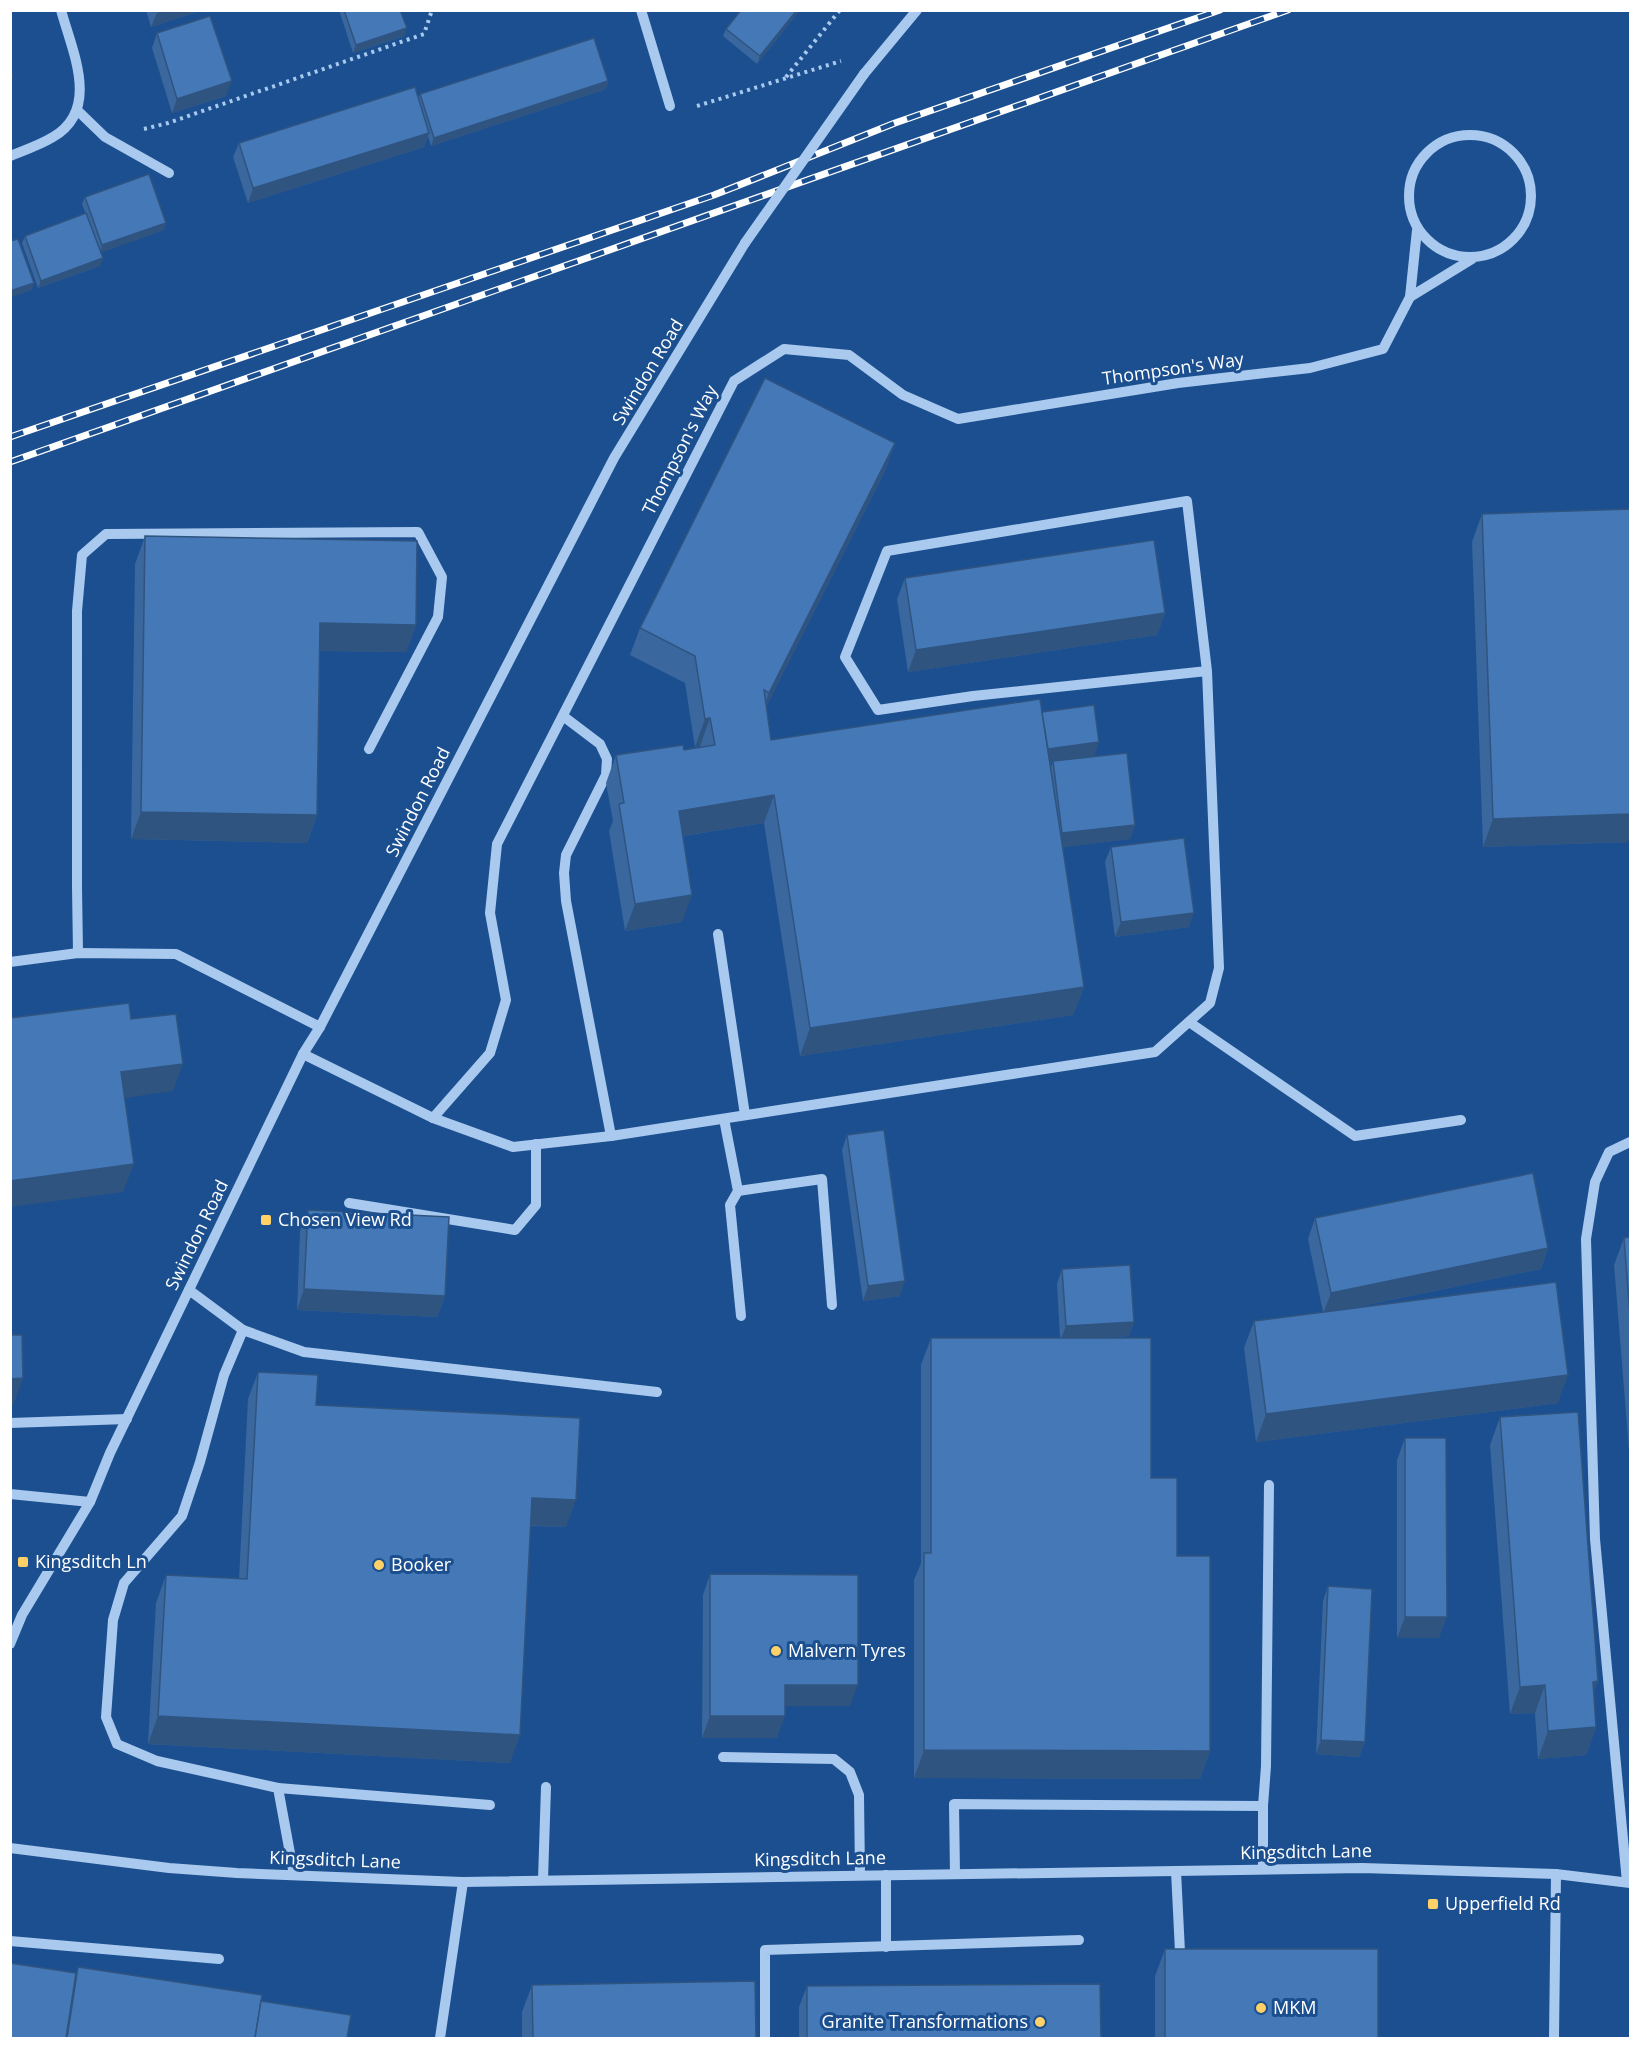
<svg xmlns="http://www.w3.org/2000/svg" width="1641" height="2049" viewBox="0 0 1641 2049" font-family="'Open Sans',sans-serif">
<style>
.lines{fill:none;stroke-linecap:round;stroke-linejoin:round}
.path{stroke:#a9c9ee;stroke-width:4;stroke-dasharray:3 4.5;stroke-linecap:butt}
.minor{stroke:#a9c9ee;stroke-width:10}
.rail-casing{stroke:#fff;stroke-width:7}
.rail{stroke:#1b4f8f;stroke-width:4.5;stroke-dasharray:14;stroke-linecap:butt}
.minor-bridge{stroke:#a9c9ee;stroke-width:10}
.wall{fill:#3a679d;fill-rule:evenodd}
.shaded-wall{fill:#305480}
.building{fill:#4478b7;stroke:#305480;stroke-width:1.5}
.poi-dot{fill:#ffd166;stroke:#1b4f8f;stroke-width:2}
.labels{text-anchor:middle;stroke-width:6;stroke-linejoin:round;paint-order:stroke}
.street-label{font-size:18px;fill:#fff;stroke:#1b4f8f}
.poi-label{font-size:18px;fill:#fff;stroke:#1b4f8f;text-anchor:start}
</style>
<rect width="100%" height="100%" fill="#1b4f8f"/>
<g class="lines">
<g class="path">
<polyline points="786,77 840,10"/>
<polyline points="697,106 841,61"/>
<polyline points="144,129 168,123 424,34 432,10"/>
</g>
<g class="minor">
<polyline points="641,10 670,106"/>
<polyline points="864,74 917,10"/>
<polyline points="77,110 105,137 169,173"/>
<circle cx="1470" cy="196" r="61"/>
<path d="M10,156c15,-6 30,-11 43,-19 48,-28 19,-86 8,-127"/>
<polyline points="1410,297 1472,259"/>
<polyline points="563,716 600,744 607,759 606,775 566,855 564,873 566,901 611,1136"/>
<polyline points="718,934 745,1115"/>
<polyline points="78,953 77,887 77,611 82,555 106,534 418,532 442,577 438,617 369,749"/>
<polyline points="10,962 78,953 176,954 320,1027"/>
<polyline points="1189,1022 1355,1136 1461,1120"/>
<polyline points="303,1054 433,1118 513,1147 611,1136 1155,1052 1210,1003 1219,968 1207,671 1187,501 887,551 845,657 878,710 973,696 1207,671"/>
<polyline points="433,1118 490,1053 506,1000 490,913 497,844 734,381 784,349 849,355 903,395 958,419 1178,383 1310,368 1383,349 1410,297 1417,230"/>
<polyline points="724,1119 738,1191 730,1205 741,1316"/>
<polyline points="738,1191 822,1179 832,1305"/>
<polyline points="349,1203 515,1230 536,1205 536,1144"/>
<polyline points="189,1290 243,1330 224,1375 200,1462 182,1516 124,1583 113,1620 106,1717 117,1744 157,1761 278,1788 294,1875"/>
<polyline points="243,1330 304,1352 657,1392"/>
<polyline points="10,1423 127,1419"/>
<polyline points="10,1494 90,1502"/>
<polyline points="10,1644 22,1615 90,1502 110,1453 303,1054 320,1027 614,458 745,243"/>
<polyline points="723,1757 834,1759 850,1772 859,1795 860,1875"/>
<polyline points="278,1788 490,1805"/>
<polyline points="1263,1806 1266,1766 1269,1485"/>
<polyline points="10,1848 169,1868 237,1873 463,1882 1362,1868 1556,1874 1630,1883"/>
<polyline points="1176,1871 1180,1952"/>
<polyline points="955,1874 954,1804 1263,1806 1263,1869"/>
<polyline points="886,1875 886,1947"/>
<polyline points="543,1880 546,1787"/>
<polyline points="1627,1882 1595,1539 1586,1239 1595,1182 1609,1152 1630,1142"/>
<polyline points="10,1941 219,1959"/>
<polyline points="440,2038 463,1882"/>
<polyline points="765,2038 765,1950 1079,1940"/>
<polyline points="1554,2038 1556,1874"/>
</g>
<g class="rail-casing">
<g id="rail">
<polyline points="10,437 714,195 895,123 1220,10"/>
<polyline points="10,462 1288,10"/>
</g>
</g>
<use href="#rail" class="rail"/>
<polyline class="minor-bridge" points="745,243 864,74"/>
</g>
<g class="wall">
<polygon points="146,10 202,10 151,27"/>
<polygon points="339,10 400,10 404,36 353,53"/>
<polygon points="800,10 757,64 723,36 726,29"/>
<polygon points="157,33 226,96 172,113 152,48"/>
<polygon points="608,81 606,89 431,146 428,136 424,147 248,203 233,157 239,143 418,98 420,94"/>
<polygon points="85,197 166,223 164,230 101,252 100,266 38,288 22,243 25,236 86,214 82,204"/>
<path d="M895,443l-10,28 -119,236 5,33 271,-26 52,43 41,68 -5,14 -68,8 22,140 -11,28 -273,41 -36,-233 -81,13 -1,86 -57,9 -16,-100 4,-10 -7,-38 10,-28 68,-5 17,-3 -1,-1 -5,1 -10,-64 -55,-28 10,-27zM1053,762l-3,7 -1,-6z"/>
<polygon points="1630,509 1630,842 1483,847 1472,542 1482,514"/>
<polygon points="145,536 416,625 406,652 320,651 317,815 307,843 131,839 135,564"/>
<polygon points="905,578 1165,613 1157,635 908,672 897,599"/>
<polygon points="1111,847 1189,927 1115,937 1105,862"/>
<polygon points="847,1135 900,1296 863,1301 842,1150"/>
<polygon points="308,1210 445,1296 437,1317 297,1310 300,1231"/>
<polygon points="1315,1218 1548,1248 1541,1269 1352,1308 1558,1403 1256,1442 1244,1348 1254,1321 1323,1312 1308,1239"/>
<polygon points="1630,1237 1630,1463 1614,1265 1624,1238"/>
<polygon points="1062,1269 1134,1322 1129,1336 1101,1338 1151,1478 1177,1556 1210,1751 1200,1779 914,1778 914,1580 921,1563 921,1365 931,1338 1060,1338 1057,1284"/>
<polygon points="258,1372 316,1405 566,1527 530,1526 510,1763 148,1744 156,1603 166,1575 239,1579 248,1399"/>
<polygon points="1500,1417 1598,1681 1593,1693 1596,1727 1586,1755 1538,1759 1535,1713 1510,1714 1490,1445"/>
<polygon points="1405,1438 1439,1638 1397,1638 1397,1460"/>
<polygon points="710,1574 850,1706 785,1706 777,1738 702,1738 703,1595"/>
<polygon points="1328,1586 1365,1742 1359,1757 1316,1754 1323,1601"/>
<polygon points="1165,1949 1378,2038 1155,2038 1155,1976"/>
<polygon points="78,1967 261,2001 347,2038 10,2038 76,1973"/>
<polygon points="532,1985 756,2038 522,2038 522,2012"/>
<polygon points="807,1986 1101,2038 799,2038 799,2007"/>
</g>
<g class="shaded-wall">
<polygon points="164,10 202,10 151,27 157,13"/>
<polygon points="797,10 800,10 757,64 760,56"/>
<polygon points="407,28 404,36 353,53 356,45"/>
<polygon points="232,81 226,96 172,113 177,99"/>
<polygon points="608,81 606,89 431,146 434,138"/>
<polygon points="429,133 424,147 248,203 253,188"/>
<polygon points="166,223 164,230 100,253 102,245"/>
<polygon points="103,258 100,266 38,288 41,281"/>
<polygon points="34,283 32,290 10,298 10,291"/>
<polygon points="895,443 885,471 759,721 769,693"/>
<polygon points="1165,613 1157,635 908,672 916,650"/>
<polygon points="320,623 416,625 406,652 310,651"/>
<polygon points="710,718 700,746 695,747 705,719"/>
<polygon points="1099,742 1094,757 1042,763 1048,749"/>
<polygon points="774,795 764,823 669,838 679,811"/>
<polygon points="141,812 317,815 307,843 131,839"/>
<polygon points="1630,814 1630,842 1483,847 1493,819"/>
<polygon points="1135,825 1130,839 1057,848 1062,833"/>
<polygon points="692,895 682,922 625,931 635,904"/>
<polygon points="1194,913 1189,927 1115,937 1121,922"/>
<polygon points="1084,987 1073,1015 800,1056 810,1028"/>
<polygon points="183,1064 173,1091 111,1100 121,1072"/>
<polygon points="134,1164 123,1192 10,1207 10,1181"/>
<polygon points="1548,1248 1541,1269 1323,1314 1331,1293"/>
<polygon points="905,1281 900,1296 863,1301 868,1286"/>
<polygon points="304,1289 445,1296 437,1317 297,1310"/>
<polygon points="1134,1322 1129,1336 1060,1341 1066,1326"/>
<polygon points="1568,1375 1558,1403 1256,1442 1266,1414"/>
<polygon points="23,1378 13,1406 10,1406 10,1379"/>
<polygon points="532,1498 576,1500 566,1527 522,1525"/>
<polygon points="1405,1617 1447,1617 1439,1638 1397,1638"/>
<polygon points="1598,1681 1588,1709 1593,1682"/>
<polygon points="785,1685 858,1685 850,1706 777,1706"/>
<polygon points="1545,1685 1535,1713 1510,1714 1520,1687"/>
<polygon points="158,1716 520,1735 510,1763 148,1744"/>
<polygon points="710,1716 785,1716 777,1738 702,1738"/>
<polygon points="1596,1727 1586,1755 1538,1759 1548,1731"/>
<polygon points="1321,1740 1365,1742 1359,1757 1316,1754"/>
<polygon points="924,1750 1210,1751 1200,1779 914,1778"/>
</g>
<g class="building">
<polygon points="344,10 400,10 407,28 356,45"/>
<polygon points="741,10 797,10 760,56 726,29"/>
<polygon points="210,16 232,81 177,99 157,33"/>
<polygon points="594,38 608,81 434,138 420,94"/>
<polygon points="10,69 13,78 10,79"/>
<polygon points="415,87 429,133 253,188 239,143"/>
<polygon points="149,174 166,223 102,245 85,197"/>
<polygon points="86,213 103,258 41,281 25,236"/>
<polygon points="18,239 34,283 10,291 10,241"/>
<polygon points="765,378 895,443 769,693 764,690 771,740 1040,699 1084,987 810,1028 774,795 679,811 692,895 635,904 619,804 624,803 616,755 683,745 684,750 715,745 710,718 705,719 695,656 640,628"/>
<polygon points="1630,509 1630,814 1493,819 1482,514"/>
<polygon points="145,536 417,541 416,625 320,623 317,815 141,812"/>
<polygon points="1154,540 1165,613 916,650 905,578"/>
<polygon points="1094,705 1099,742 1048,749 1042,712"/>
<polygon points="1127,753 1135,825 1062,833 1053,761"/>
<polygon points="1184,838 1194,913 1121,922 1111,847"/>
<polygon points="129,1003 131,1019 176,1014 183,1064 121,1072 134,1164 10,1181 10,1018"/>
<polygon points="884,1130 905,1281 868,1286 847,1135"/>
<polygon points="1533,1173 1548,1248 1331,1293 1315,1218"/>
<polygon points="308,1210 449,1217 445,1296 304,1289"/>
<polygon points="1630,1237 1630,1315 1624,1238"/>
<polygon points="1130,1265 1134,1322 1066,1326 1062,1269"/>
<polygon points="1556,1282 1568,1375 1266,1414 1254,1321"/>
<polygon points="10,1335 22,1335 23,1378 10,1379"/>
<polygon points="931,1338 1151,1338 1151,1478 1177,1478 1177,1556 1210,1556 1210,1751 924,1750 924,1553 931,1553"/>
<polygon points="258,1372 318,1375 316,1405 580,1418 576,1500 532,1498 520,1735 158,1716 166,1575 247,1579"/>
<polygon points="1578,1412 1598,1681 1593,1682 1596,1727 1548,1731 1545,1685 1520,1687 1500,1417"/>
<polygon points="1405,1438 1446,1438 1447,1617 1405,1617"/>
<polygon points="710,1574 858,1575 858,1685 785,1685 785,1716 710,1716"/>
<polygon points="1328,1586 1372,1589 1365,1742 1321,1740"/>
<rect x="1165" y="1949" width="213" height="89"/>
<polygon points="10,1963 76,1973 66,2038 10,2038"/>
<polygon points="78,1967 262,1995 255,2038 67,2038"/>
<polygon points="755,1981 756,2038 533,2038 532,1985"/>
<polygon points="1100,1984 1101,2038 807,2038 807,1986"/>
<polygon points="261,2001 351,2015 347,2038 255,2038"/>
</g>
<g class="poi-dot">
<rect x="260" y="1214" width="12" height="12" rx="3"/>
<rect x="17" y="1556" width="12" height="12" rx="3"/>
<circle cx="379" cy="1565" r="6"/>
<circle cx="776" cy="1651" r="6"/>
<rect x="1427" y="1898" width="12" height="12" rx="3"/>
<circle cx="1261" cy="2008" r="6"/>
<circle cx="1040" cy="2022" r="6"/>
</g>
<g class="labels">
<g class="street-label">
<text transform="translate(1173 369) rotate(-8)" y="6">Thompson's Way</text>
<text transform="translate(648 372) rotate(-59)" y="6">Swindon Road</text>
<text transform="translate(680 450) rotate(-63)" y="6">Thompson's Way</text>
<text transform="translate(418 802) rotate(-63)" y="6">Swindon Road</text>
<text transform="translate(197 1235) rotate(-64)" y="6">Swindon Road</text>
<text transform="translate(1306 1852) rotate(-1)" y="6">Kingsditch Lane</text>
<text transform="translate(820 1859) rotate(-1)" y="6">Kingsditch Lane</text>
<text transform="translate(335 1860) rotate(2)" y="6">Kingsditch Lane</text>
</g>
<g class="poi-label">
<text x="278" y="1226">Chosen View Rd</text>
<text x="35" y="1568">Kingsditch Ln</text>
<text x="391" y="1571">Booker</text>
<text x="788" y="1657">Malvern Tyres</text>
<text x="1445" y="1910">Upperfield Rd</text>
<text x="1273" y="2014">MKM</text>
<text x="1028" y="2028" text-anchor="end">Granite Transformations</text>
</g>
</g>
<rect width="1641" height="2049" fill="none" stroke="#ffffff" stroke-width="24"/>
</svg>
